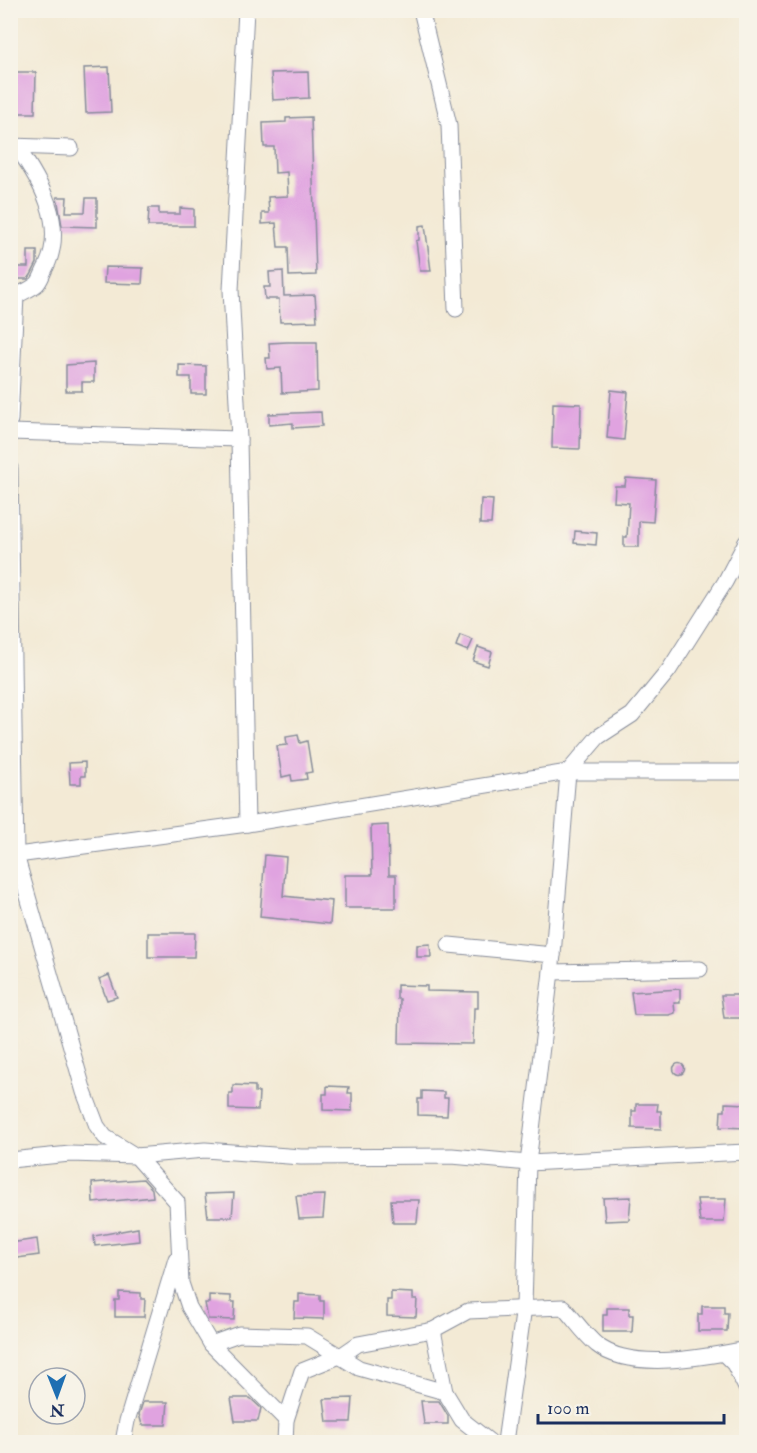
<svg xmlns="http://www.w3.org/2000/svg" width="757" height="1453" viewBox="0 0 757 1453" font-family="'IM FELL Double Pica',serif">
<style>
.building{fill:#e0a3e0}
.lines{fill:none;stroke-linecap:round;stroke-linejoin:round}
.minor-casing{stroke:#878c9a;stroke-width:17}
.minor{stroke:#fff;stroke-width:15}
</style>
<rect width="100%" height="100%" fill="#f7f3e8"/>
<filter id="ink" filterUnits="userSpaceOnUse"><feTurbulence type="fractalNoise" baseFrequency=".0167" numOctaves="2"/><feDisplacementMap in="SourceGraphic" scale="12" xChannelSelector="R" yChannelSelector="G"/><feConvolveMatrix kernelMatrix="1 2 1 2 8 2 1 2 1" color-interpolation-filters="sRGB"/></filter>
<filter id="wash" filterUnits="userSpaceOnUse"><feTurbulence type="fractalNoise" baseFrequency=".008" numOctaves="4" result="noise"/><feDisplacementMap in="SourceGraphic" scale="24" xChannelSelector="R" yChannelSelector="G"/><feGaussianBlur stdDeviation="1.35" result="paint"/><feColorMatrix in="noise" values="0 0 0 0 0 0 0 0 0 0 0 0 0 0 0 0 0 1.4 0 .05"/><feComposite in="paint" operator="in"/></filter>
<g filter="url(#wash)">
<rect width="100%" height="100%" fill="#f3ead5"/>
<g id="blocks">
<g class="building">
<polygon points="109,67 111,112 86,113 84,68"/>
<polygon points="10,72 36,72 35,113 10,113"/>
<polygon points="308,72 309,98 273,100 271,73"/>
<polygon points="311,117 316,275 289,276 288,247 278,247 276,223 262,224 262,213 269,213 268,197 288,196 287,172 275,173 274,147 264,147 263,123 286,122 286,118"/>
<polygon points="57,197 67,197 66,212 85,212 86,198 97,198 97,227 62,226"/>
<polygon points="149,208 159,208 159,214 180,214 180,208 194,209 194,226 148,226"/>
<polygon points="425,225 431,271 420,271 416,241 419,240 419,226"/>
<polygon points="28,251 37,251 37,263 31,275 28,279 10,279 10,267 28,267"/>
<polygon points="105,267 143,268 142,284 104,283"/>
<polygon points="283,271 284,296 315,295 317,321 280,322 279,299 265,299 264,287 270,287 269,272"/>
<polygon points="287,342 317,342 318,391 282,393 281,368 267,369 266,358 270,358 269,343"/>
<polygon points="94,363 94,382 82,382 82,391 66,391 66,365"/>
<polygon points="179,365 206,366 206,394 191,394 191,377 179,377"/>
<polygon points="611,390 628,392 624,440 607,438"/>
<polygon points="553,403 581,404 580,449 552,448"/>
<polygon points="321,412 322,426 293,428 293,423 269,425 269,414"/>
<polygon points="626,478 656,480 653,522 639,521 639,547 624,547 624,537 627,537 629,503 614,502 615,486 625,486"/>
<polygon points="481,499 493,500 491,524 480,524"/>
<polygon points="575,531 597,533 596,545 574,543"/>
<polygon points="460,635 473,640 468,651 456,646"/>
<polygon points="478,647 492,652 488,666 473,661"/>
<polygon points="298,735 300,743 307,741 312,772 306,773 307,779 292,781 291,775 282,777 277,746 287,745 286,737"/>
<polygon points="85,762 85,776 81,776 81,784 70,784 69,763"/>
<polygon points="388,825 389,875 396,875 396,908 345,908 345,875 372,875 371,826"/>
<polygon points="265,855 286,857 283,896 332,901 330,924 260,917"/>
<polygon points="148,933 195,933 194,957 148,957"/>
<polygon points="430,944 431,957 417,957 417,945"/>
<polygon points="109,975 117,997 107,1000 99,979"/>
<polygon points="397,985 427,986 427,991 478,992 478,1008 474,1008 473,1044 399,1043 400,999 397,999"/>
<polygon points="680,989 680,1003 674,1003 675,1013 669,1015 634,1015 631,992"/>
<polygon points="721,995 747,995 747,1018 724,1018"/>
<circle cx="679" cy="1069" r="5.5"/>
<polygon points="233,1085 255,1086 255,1092 259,1092 258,1110 229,1109 229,1093 233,1093"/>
<polygon points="327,1086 349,1087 348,1093 352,1093 352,1111 323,1110 323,1094 327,1094"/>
<polygon points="422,1091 444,1092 444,1098 448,1098 447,1116 418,1115 418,1099 422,1099"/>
<polygon points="725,1103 747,1104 747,1128 720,1127 721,1111 725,1111"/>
<polygon points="636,1104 658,1104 657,1111 661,1111 661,1129 632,1128 632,1111 636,1111"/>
<polygon points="143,1179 152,1189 153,1197 93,1203 92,1183"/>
<polygon points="234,1193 232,1217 208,1217 205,1194"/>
<polygon points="325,1195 323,1218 299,1219 296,1196"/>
<polygon points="631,1197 629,1220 605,1221 603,1198"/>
<polygon points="697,1199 726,1199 724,1222 700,1222"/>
<polygon points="391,1200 419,1200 417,1223 393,1223"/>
<polygon points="138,1228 139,1241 95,1246 94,1236"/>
<polygon points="37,1239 39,1255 10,1259 10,1243"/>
<polygon points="119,1292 141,1293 141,1299 145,1299 144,1317 115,1317 115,1300 119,1300"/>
<polygon points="391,1292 413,1293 413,1299 417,1299 416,1317 387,1316 387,1300 391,1300"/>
<polygon points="299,1294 320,1295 320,1301 324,1301 324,1319 294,1318 295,1302 299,1302"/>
<polygon points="209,1295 231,1296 231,1302 235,1302 234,1320 208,1319 205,1303 209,1303"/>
<polygon points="702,1306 724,1306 724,1313 728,1313 727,1331 698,1331 698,1314 702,1314"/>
<polygon points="607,1308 629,1308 629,1315 633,1315 632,1332 603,1332 603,1315 607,1315"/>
<polygon points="231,1398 250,1398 261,1408 258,1421 235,1421"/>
<polygon points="353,1398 351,1422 327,1422 324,1399"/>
<polygon points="421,1401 439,1401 448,1416 448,1424 424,1424"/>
<polygon points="143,1402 168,1402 166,1425 142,1425 139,1414"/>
</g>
</g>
</g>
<g filter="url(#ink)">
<use href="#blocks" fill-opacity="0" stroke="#878c9a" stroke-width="1.5"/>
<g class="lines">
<g class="minor-casing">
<g id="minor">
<polyline points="246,10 231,290 239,439 247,824"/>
<polyline points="421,10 449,125 456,309"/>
<polyline points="11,146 71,148"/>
<path d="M16,146c24,34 51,79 30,121 -3,5 -5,13 -9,17 -6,5 -14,8 -21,12"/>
<polyline points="10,290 16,296 10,420"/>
<polyline points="10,432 239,439"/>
<polyline points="10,468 16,855 84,1092 97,1126 105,1137 136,1156 177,1202 181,1283 189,1307 211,1344 286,1420"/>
<polyline points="10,856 247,824 568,772 746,772"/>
<polyline points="449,945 553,955"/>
<polyline points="551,972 700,969"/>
<polyline points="10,1160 70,1154 136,1156 205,1150 301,1157 452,1156 528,1163 746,1152"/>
<polyline points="433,1330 445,1392 462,1420 490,1442"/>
<polyline points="211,1344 239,1334 307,1336 359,1368 445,1392"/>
<polyline points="724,1354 734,1364 746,1388"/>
<polyline points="123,1442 127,1421 176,1259"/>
<path d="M285,1442l1,-22 16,-49 40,-16 16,-11 75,-14 35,-19 95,-4c11,12 22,28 34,38 34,27 109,12 149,4"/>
<polyline points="505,1442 524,1307 528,1163 553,955 568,772 598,737 632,715 669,670 725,582 746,542"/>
</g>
</g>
<use href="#minor" class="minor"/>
</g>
</g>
<rect width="757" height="1453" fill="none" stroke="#f7f3e8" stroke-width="36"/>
<g transform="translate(57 1396) rotate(179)"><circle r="28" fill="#f7f3e8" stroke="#9fa5b1" stroke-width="1.5"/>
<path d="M0-4.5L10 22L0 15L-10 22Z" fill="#1f6fb2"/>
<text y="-9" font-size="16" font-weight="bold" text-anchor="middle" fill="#1b2f5e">N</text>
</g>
<path d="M538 1414v9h186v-9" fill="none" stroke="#1b2f5e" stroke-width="3"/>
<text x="547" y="1414" font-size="18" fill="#1b2f5e" stroke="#f7f3e8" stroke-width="4.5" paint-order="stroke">100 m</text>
</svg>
